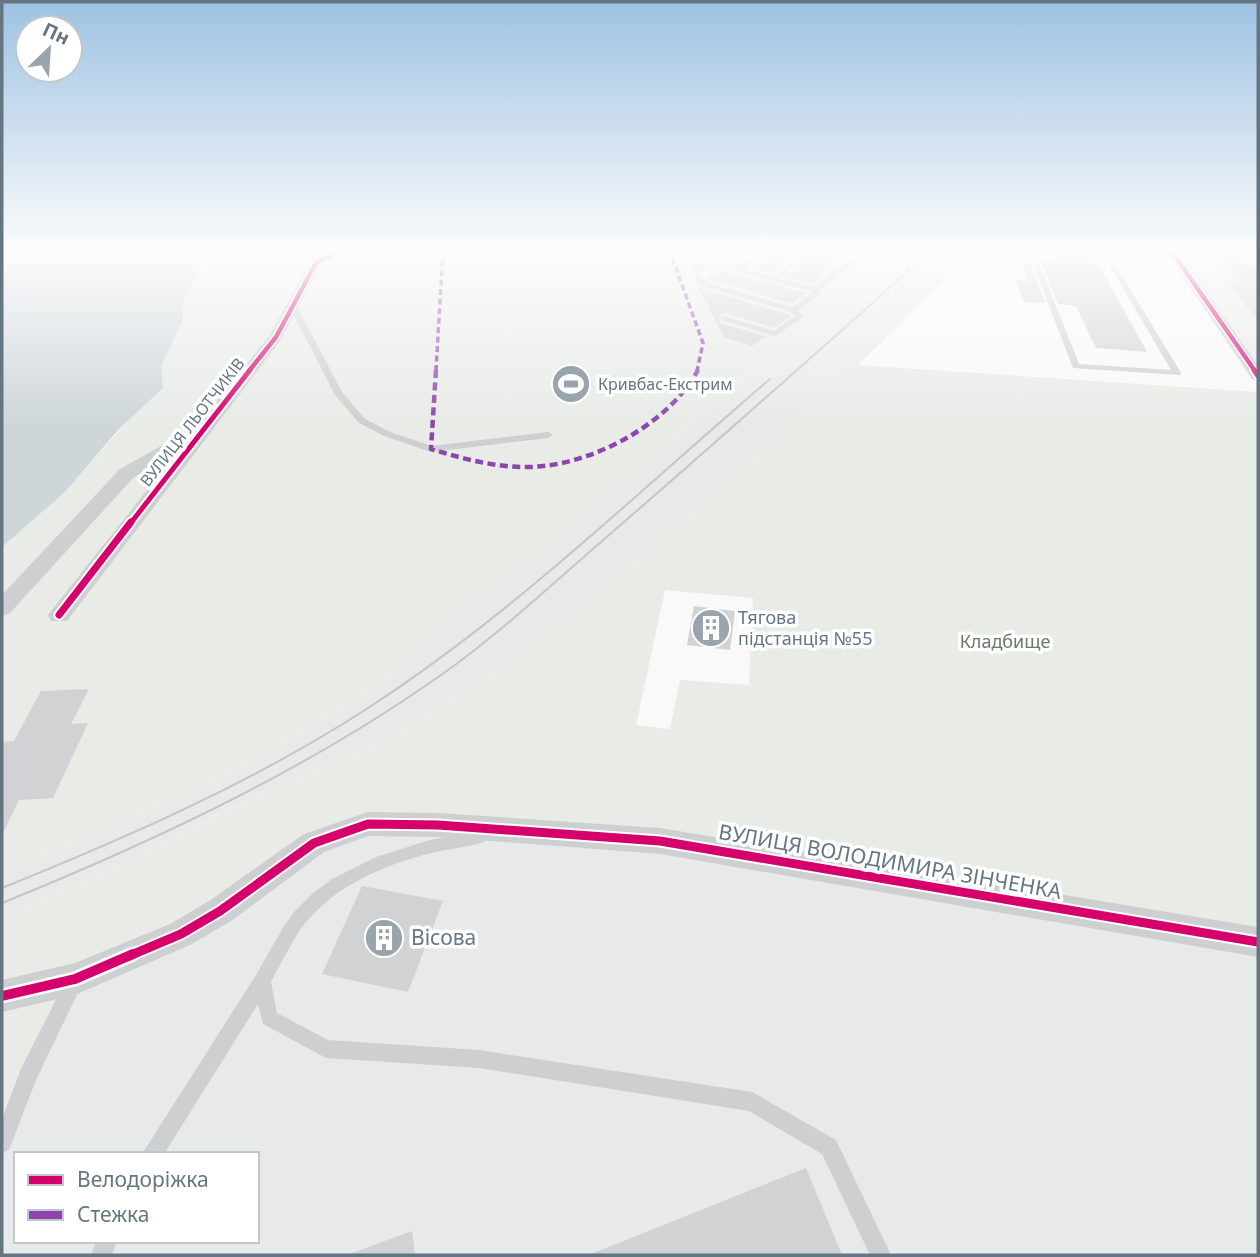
<svg xmlns="http://www.w3.org/2000/svg" width="1260" height="1257" viewBox="0 0 1260 1257" font-family="'Noto Sans',sans-serif">
<style>
.built{fill:#e8e9e9;fill-rule:evenodd}
.green{fill:#e8ebe6;fill-rule:evenodd}
.water{fill:#ced6d9}
.building{fill:#d0d2d3}
.lines{fill:none;stroke-linecap:round;stroke-linejoin:round}
.service{fill:#cecfd0;fill-rule:evenodd}
.minor{fill:#cecfd0;fill-rule:evenodd}
.tram{stroke:#c3c5c6;stroke-width:2}
.quiet-far1{stroke:#8e44ad;stroke-width:3.5;stroke-dasharray:6 3.5;stroke-linecap:butt}
.quiet{stroke:#8e44ad;stroke-width:4.5;stroke-dasharray:8 4.5;stroke-linecap:butt}
.cycleway-far4-casing{stroke:#fff;stroke-width:7}
.cycleway-far3-casing{stroke:#fff;stroke-width:9}
.cycleway-far2-casing{stroke:#fff;stroke-width:11}
.cycleway-far1-casing{stroke:#fff;stroke-width:13}
.cycleway-casing{stroke:#fff;stroke-width:15}
.cycleway-far4{stroke:#d6006c;stroke-width:4.5}
.cycleway-far3{stroke:#d6006c;stroke-width:5}
.cycleway-far2{stroke:#d6006c;stroke-width:7}
.cycleway-far1{stroke:#d6006c;stroke-width:9}
.cycleway{stroke:#d6006c;stroke-width:10}
.labels{text-anchor:middle;stroke-width:7;stroke-linejoin:round;paint-order:stroke}
.far-poi-label{font-size:16px;fill:#657683;stroke:#fff;text-anchor:start}
.far-street-label{font-size:16px;fill:#657683;stroke:#fff}
.poi-label{font-size:18px;fill:#657683;stroke:#fff;text-anchor:start}
.park-label{font-size:18px;fill:#687a64;stroke:#fff}
.near-street-label{font-size:21px;fill:#657683;stroke:#fff}
.near-poi-label{font-size:21px;fill:#657683;stroke:#fff;text-anchor:start}
</style>
<rect width="100%" height="100%" fill="#f9f9f9"/>
<g class="built">
<polygon points="683,249 975,249 858,365 649,549 510,660 390,737 253,796 111,868 2,914 2,872 90,838 245,768 356,702 418,657 424,638 652,462 769,353 724,337 707,305 714,300 689,292 697,286"/>
<polygon points="1171,249 1258,249 1258,369"/>
<path d="M368,824l292,17 598,101v313h-1256v-112l26,-67 47,-97zM16,1154h241v87h-241z"/>
</g>
<g class="green">
<polygon points="353,249 683,249 697,286 690,292 715,300 707,305 724,337 770,352 652,462 425,638 418,657 356,702 245,768 90,838 2,872 2,547 65,492 133,415 160,378 161,366 183,320 183,302 201,265 341,255"/>
<path d="M858,365l400,27v550l-598,-101 -292,-17 -292,155 -48,97 -26,67v-229l109,-46 142,-72 137,-59 120,-77 139,-111zM665,590l88,8 -4,87 -69,-5 -10,49 -34,-4z"/>
</g>
<polygon class="water" points="2,249 202,249 199,255 201,265 183,302 183,320 161,366 163,388 119,429 65,492 2,547"/>
<g class="building">
<polygon points="776,249 806,249 772,274 751,268"/>
<polygon points="819,249 852,249 811,284 785,277"/>
<polygon points="1210,249 1239,249 1258,270 1258,321 1228,282 1239,283"/>
<polygon points="1052,253 1094,256 1147,352 1096,348 1076,306 1058,304 1041,261 1056,262"/>
<polygon points="1021,260 1029,261 1045,303 1024,302 1016,280 1028,281"/>
<polygon points="733,270 735,275 807,293 792,304 706,278 718,271"/>
<polygon points="698,287 783,313 791,316 774,328 725,313 719,316 720,323 766,336 752,346 724,337"/>
<polygon points="694,606 735,611 730,650 687,645"/>
<polygon points="89,689 71,724 88,723 53,798 19,800 2,835 2,742 14,741 41,691"/>
<polygon points="362,886 443,901 408,992 322,974"/>
<polygon points="806,1168 842,1255 591,1255 591,1254"/>
<polygon points="412,1231 415,1255 352,1255 352,1253"/>
</g>
<g class="lines">
<g class="service">
<path d="M708,249h6l-12,16 41,-3 -8,-13h6l8,11 15,-11h7l-26,20 28,8 37,-28h7l-38,29 35,9 51,-38h7l-53,42 -1,5 -20,14 5,6 -1,2 -27,18 -54,-16 -1,-2 4,-2 50,15 21,-15 -4,-4 -92,-27 -7,-17zM739,267l-4,3 1,2 75,19v2l-18,14 -88,-25 -5,-12z"/>
<polygon points="1049,249 1035,253 1079,364 1171,370 1100,249 1106,249 1181,373 1180,375 1073,368 1028,251 1031,249"/>
<polygon points="290,304 297,306 342,392 365,419 390,432 432,446 548,432 553,435 548,438 431,452 384,436 359,423 335,395 289,306"/>
<path d="M479,830l5,2 3,5 -3,5c-18,6 -39,7 -57,12 -48,13 -98,35 -127,76 -11,17 -20,35 -29,52l6,31 51,27 151,10 273,42 84,48 55,115h-21l-48,-101 -73,-43 -270,-43 -153,-10 -63,-34 -5,-20 -94,150h-22l114,-179 28,-49 10,-14 18,-18 20,-15 44,-22 54,-17z"/>
<polygon points="74,973 80,976 83,982 36,1080 9,1150 2,1153 2,1119 21,1069 68,976"/>
<polygon points="96,1241 117,1241 112,1255 91,1255"/>
</g>
<g class="minor">
<polygon points="334,249 350,249 321,265 281,340 67,621 51,621 48,615 178,451 134,477 10,613 2,616 2,595 120,469 197,426 269,336 311,260"/>
<polygon points="1164,249 1176,249 1258,365 1258,381 1252,379"/>
<polygon points="368,812 438,813 660,828 1258,927 1258,957 660,854 438,837 368,836 324,852 231,921 192,944 75,995 2,1012 2,980 75,963 170,924 209,901 304,834"/>
</g>
<g class="tram">
<path d="M2,888c126,-51 252,-106 366,-180 144,-93 272,-218 402,-329"/>
<path d="M2,903c158,-64 315,-138 453,-238 54,-40 103,-86 154,-130 109,-94 216,-190 324,-286"/>
</g>
<g class="quiet-far1">
<polyline points="669,249 703,343 697,371"/>
<polyline points="436,371 443,249"/>
</g>
<path class="quiet" d="M436,370l-5,79c29,9 59,17 90,18 64,2 146,-40 177,-97"/>
<g class="cycleway-far4-casing">
<g id="cycleway-far4">
<polyline points="1170,249 1255,371"/>
<polyline points="249,371 276,337 316,263 344,249"/>
</g>
</g>
<g class="cycleway-far3-casing">
<g id="cycleway-far3">
<polyline points="1254,370 1258,376"/>
<polyline points="130,524 250,370"/>
</g>
</g>
<g class="cycleway-far2-casing">
<polyline id="cycleway-far2" points="59,615 131,522"/>
</g>
<g class="cycleway-far1-casing">
<polyline id="cycleway-far1" points="129,956 181,934 220,911 314,843 368,824 438,825 660,841 1258,942"/>
</g>
<g class="cycleway-casing">
<polyline id="cycleway" points="2,996 75,979 133,954"/>
</g>
<use href="#cycleway-far4" class="cycleway-far4"/>
<use href="#cycleway-far3" class="cycleway-far3"/>
<use href="#cycleway-far2" class="cycleway-far2"/>
<use href="#cycleway-far1" class="cycleway-far1"/>
<use href="#cycleway" class="cycleway"/>
</g>
<linearGradient id="sky" x2="0" y2="1"><stop stop-color="#9dc2e2"/><stop offset="0.59" stop-color="#fcfcfc"/><stop offset="1" stop-color="#fcfcfc" stop-opacity="0"/></linearGradient>
<rect width="1260" height="425" fill="url(#sky)"/>
<defs>
<g id="stadium-disc" transform="scale(2.0125)"><circle r="9.5" fill="#99a4ac" stroke="#fff"/><path d="M0-5a6.5 5 0 1 0 0 10a6.5 5 0 1 0 0-10ZM-3.5-1.8h7v3.6h-7Z" fill="#fff"/></g>
<g id="building-disc" transform="scale(2.0125)"><circle r="9.5" fill="#99a4ac" stroke="#fff"/><path d="M-4-6H4V6H1V3H-1V6H-4ZM-2.5-4.3h1.7v1.8h-1.7ZM.8-4.3h1.7v1.8H.8ZM-2.5-1h1.7V.8h-1.7ZM.8-1h1.7V.8H.8Z" fill="#fff"/></g>
</defs>
<g fill-rule="evenodd">
<use href="#stadium-disc" x="571" y="384"/>
<use href="#building-disc" x="711" y="628"/>
<use href="#building-disc" x="384" y="938"/>
</g>
<g class="labels">
<g class="far-poi-label">
<text x="598" y="390">Кривбас-Екстрим</text>
</g>
<g class="far-street-label">
<text transform="translate(192 422) rotate(-52)" y="6">ВУЛИЦЯ ЛЬОТЧИКІВ</text>
</g>
<g class="poi-label">
<text x="738" y="624">Тягова<tspan x="738" dy="21">підстанція №55</tspan></text>
</g>
<g class="park-label">
<text x="1005" y="648">Кладбище</text>
</g>
<g class="near-street-label">
<text transform="translate(890 862) rotate(10)" y="7">ВУЛИЦЯ ВОЛОДИМИРА ЗІНЧЕНКА</text>
</g>
<g class="near-poi-label">
<text x="411" y="945">Вісова</text>
</g>
</g>
<rect width="1260" height="1257" fill="none" stroke="#657683" stroke-width="7"/>
<rect x="14" y="1152" width="245" height="91" fill="#ffffff" stroke="#c1c8cd" stroke-width="2"/>
<rect x="28" y="1175" width="35" height="10" fill="#d6006c" stroke="#c1c8cd" stroke-width="2"/>
<text x="77" y="1187" font-size="21" fill="#657683">Велодоріжка</text>
<rect x="28" y="1210" width="35" height="10" fill="#8e44ad" stroke="#c1c8cd" stroke-width="2"/>
<text x="77" y="1222" font-size="21" fill="#657683">Стежка</text>
<g transform="translate(49 49) rotate(25)"><circle r="33" fill="#ffffff" stroke="#c1c8cd" stroke-width="2"/>
<path d="M0-5L12 26L0 18L-12 26Z" fill="#99a4ac"/>
<text y="-10" font-size="19" font-weight="bold" text-anchor="middle" fill="#657683">Пн</text>
</g>
</svg>
